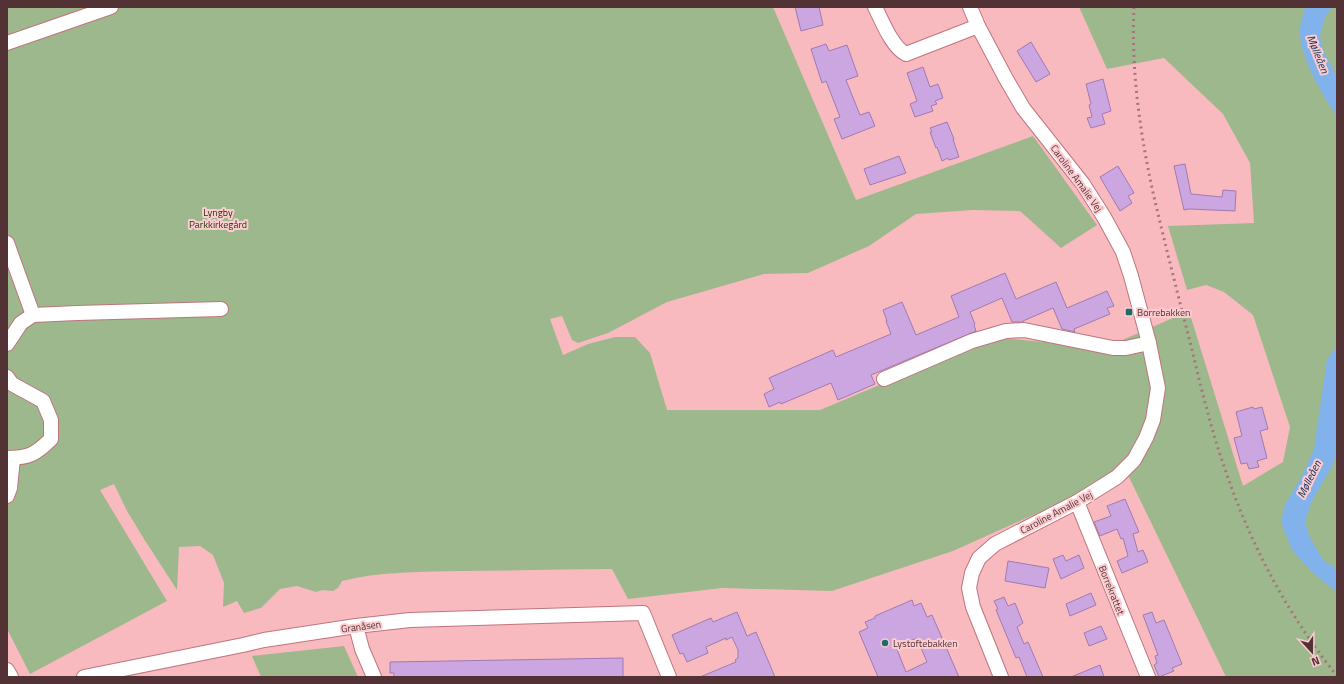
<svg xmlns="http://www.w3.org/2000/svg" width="1344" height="684" viewBox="0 0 1344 684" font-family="'Titillium Web',sans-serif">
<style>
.green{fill:#9eb88e}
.water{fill:#82b2ec}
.building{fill:#cca6e0;stroke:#9f7ab2;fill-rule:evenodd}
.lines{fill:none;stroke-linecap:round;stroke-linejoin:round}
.minor-casing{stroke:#be757c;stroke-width:16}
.minor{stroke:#fff;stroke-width:14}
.rail{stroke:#a57579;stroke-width:3;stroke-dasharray:2 4;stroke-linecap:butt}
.poi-dot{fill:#1f6b6a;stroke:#fcccd0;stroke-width:1.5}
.labels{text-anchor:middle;stroke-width:4;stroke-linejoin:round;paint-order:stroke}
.street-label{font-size:10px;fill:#523235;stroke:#fcccd0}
.park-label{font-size:10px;fill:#213a0c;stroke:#fcccd0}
.poi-label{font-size:10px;fill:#523235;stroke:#fcccd0;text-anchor:start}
.water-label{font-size:11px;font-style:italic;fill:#0a2c51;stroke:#fcccd0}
</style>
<rect width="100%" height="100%" fill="#f9babf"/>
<g class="green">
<path d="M7,7h766l83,193 177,-64 64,89 -36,23 -41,-37 -47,-1 -57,4 -47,32 -61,27 -44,1 -97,28 -59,31 -30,10 -6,-3 -10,-24 -12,3 13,36 25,-11 27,-7h20l15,16 17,57h153l173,-73 111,11 85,-37 54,175 40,-24 7,-35 -37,-112 -29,-23 -18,-7 -19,5 -19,-64 86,-3 -4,-60 -27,-49 -59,-56 -57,11 -28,-62h258v670h-111l-99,-204 -174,78 -121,40 -110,-3 -94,11 -16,-30c-50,0 -99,2 -149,2 -41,1 -81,0 -121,10l-4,7 -5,3 -10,-1 -7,2 -19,-6 -17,3 -19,19 -17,5 -7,-12 -14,6 1,-24 -11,-28 -13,-9 -21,1 -2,43 -33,-51 -17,-28 -13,-27 -14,6 67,111 -137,73 -23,-45z"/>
<polygon points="344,646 358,677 261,677 252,656"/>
</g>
<g class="water">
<path d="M1307,7h25l-7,10 -5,18 3,15 14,27v40c-15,-23 -33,-53 -37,-80 -2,-8 3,-19 4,-27z"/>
<polygon points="1337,345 1337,452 1332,466 1312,501 1305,521 1309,536 1323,560 1337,569 1337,592 1313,573 1292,550 1281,522 1285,505 1304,472 1314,449 1327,360"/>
</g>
<g class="building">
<polygon points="795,7 819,7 823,25 801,31"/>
<polygon points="1031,42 1050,74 1036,82 1017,51"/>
<polygon points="826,44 829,51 847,45 858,76 846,80 860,115 869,112 875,126 842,139 834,119 840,117 826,81 822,83 811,49"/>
<polygon points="923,67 930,87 938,84 943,98 935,101 937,104 931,106 933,111 915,117 910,104 917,101 907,73"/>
<polygon points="1103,79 1111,111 1102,114 1105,124 1091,128 1087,118 1092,117 1089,105 1091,104 1086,84"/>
<polygon points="947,122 954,139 953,139 959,157 949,160 948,158 942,161 937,147 936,148 930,132 932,132 930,128"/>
<polygon points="899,156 906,173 870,185 864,169"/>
<polygon points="1185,164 1191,194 1222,197 1223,190 1236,191 1235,211 1189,209 1184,210 1174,166"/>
<polygon points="1118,166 1134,193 1128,196 1132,203 1120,211 1100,177"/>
<polygon points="1005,273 1016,299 1056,282 1067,308 1107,291 1114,306 1107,308 1110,314 1074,329 1075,332 1062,329 1053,308 1023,321 1023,322 1012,322 1002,298 970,312 975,324 974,325 976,331 871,375 875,384 838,400 831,383 781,404 780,402 769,407 764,394 774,389 769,378 833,350 836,357 891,334 886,321 887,321 883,310 902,302 916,335 959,317 951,296"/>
<polygon points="1253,407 1254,409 1262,407 1268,429 1260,431 1267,458 1257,461 1259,467 1249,469 1247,463 1241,464 1234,438 1242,436 1236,412"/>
<polygon points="1125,499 1139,532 1133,534 1138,552 1143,550 1148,562 1122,573 1117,561 1128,556 1123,538 1121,539 1117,529 1100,536 1094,522 1111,516 1107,506"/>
<polygon points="1063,555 1066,561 1079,555 1084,568 1061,579 1053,559"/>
<polygon points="1008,561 1049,568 1045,588 1005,581"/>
<polygon points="1091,593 1096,605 1070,616 1066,604"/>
<polygon points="1004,597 1008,606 1015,603 1023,623 1017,627 1024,644 1028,642 1043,677 1027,677 1019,657 1016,658 996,610 998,609 994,601"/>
<path d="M912,600l2,6 7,-3 6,14 5,-2 27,62h-81l-19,-45 9,-4 -3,-6 10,-4v-2zM917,638l10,24 -21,10 -10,-25z"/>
<polygon points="737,612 747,636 756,632 775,677 700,677 736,662 735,660 738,658 738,650 732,637 726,640 726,638 706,647 708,653 687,662 683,653 680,654 672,635 711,618 713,622"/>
<polygon points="1152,612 1156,623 1164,620 1182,664 1172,668 1174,671 1159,677 1154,665 1157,663 1155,656 1158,655 1143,615"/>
<polygon points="1101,626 1107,639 1089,646 1084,633"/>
<polygon points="623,658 623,677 394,677 394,673 390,673 390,662"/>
<polygon points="1100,665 1104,677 1071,677"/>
</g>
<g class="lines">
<g class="minor-casing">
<g id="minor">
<path d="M875,7c7,14 17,40 31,47l72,-28"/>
<polyline points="970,7 978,26 1005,77 1023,108 1083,184 1104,217 1123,252 1131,276 1149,343 1158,388 1153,420 1146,438 1134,460 1117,477 1077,502 995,544 979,558 972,573 969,588 973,607 1001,677"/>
<polyline points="7,43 111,7"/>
<polyline points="7,243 33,315"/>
<polyline points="7,344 21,323 33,315 77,313 221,309"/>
<path d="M7,377l5,7 31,17 8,19v19c-15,15 -22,19 -44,19"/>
<polyline points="884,379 972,341 1006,331 1024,330 1113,348 1126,348 1149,343"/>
<polyline points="7,496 10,488 13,458"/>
<polyline points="1077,502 1148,677"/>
<polyline points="356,626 362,649 374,677"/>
<polyline points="7,670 11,677"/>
<polyline points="84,677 243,645 264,640 356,626 410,620 643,613 669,677"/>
</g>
</g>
<use href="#minor" class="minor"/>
<path class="rail" d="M1134,7c-3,64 6,127 20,190 12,51 25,102 38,153 13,55 27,109 49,162 24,59 56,114 96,164"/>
</g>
<g class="poi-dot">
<rect x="1125" y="308" width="8" height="8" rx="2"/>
<circle cx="885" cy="643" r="4"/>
</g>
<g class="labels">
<g class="street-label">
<text transform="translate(1077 178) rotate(54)" y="4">Caroline Amalie Vej</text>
<text transform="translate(1056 512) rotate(-28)" y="4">Caroline Amalie Vej</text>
<text transform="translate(1112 590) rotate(68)" y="4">Borrekrattet</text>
<text transform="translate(361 626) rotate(-7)" y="4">Granåsen</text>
</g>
<g class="park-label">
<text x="218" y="216">Lyngby<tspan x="218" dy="12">Parkkirkegård</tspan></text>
</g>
<g class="poi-label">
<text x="1137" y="316">Borrebakken</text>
<text x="893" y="647">Lystoftebakken</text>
</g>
<g class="water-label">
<text transform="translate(1318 54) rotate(68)" y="4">Mølleåen</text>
<text transform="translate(1309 479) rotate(-64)" y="4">Mølleåen</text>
</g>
</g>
<rect width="1344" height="684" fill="none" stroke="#523235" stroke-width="16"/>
<g transform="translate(1312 652) rotate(159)" stroke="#fcccd0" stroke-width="3" paint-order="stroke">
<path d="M0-3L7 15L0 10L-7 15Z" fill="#523235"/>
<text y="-6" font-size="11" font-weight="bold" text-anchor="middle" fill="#523235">N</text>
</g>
</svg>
